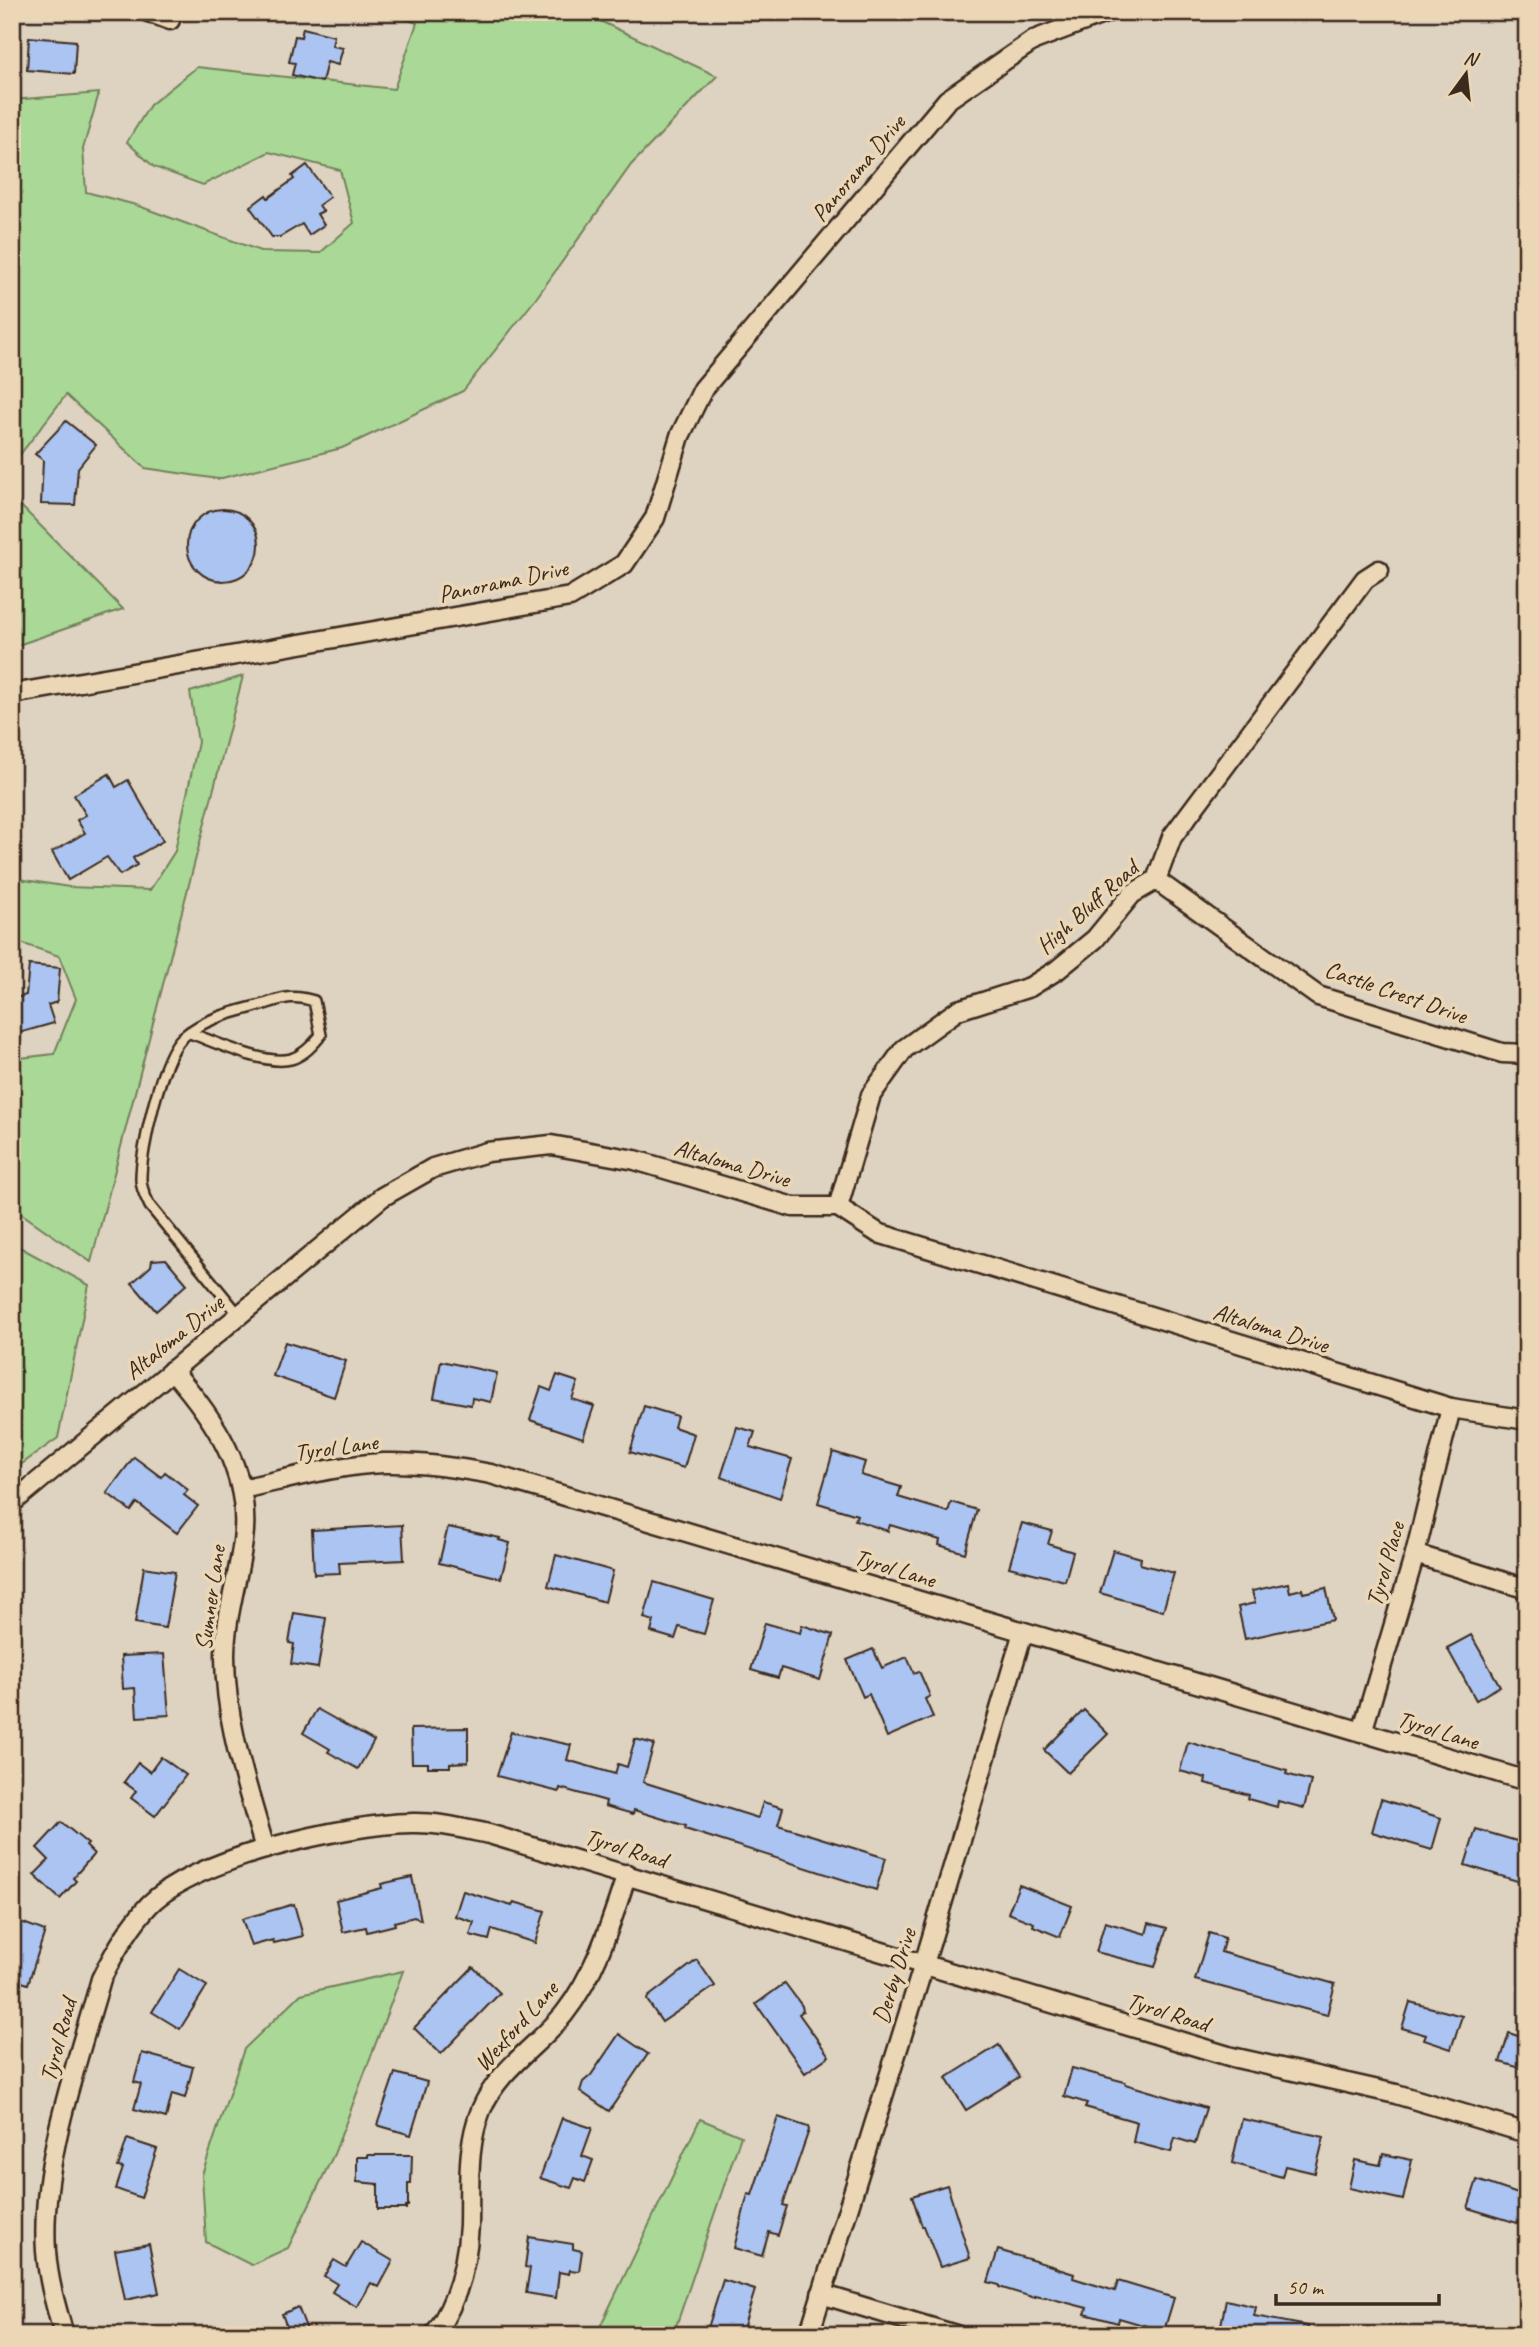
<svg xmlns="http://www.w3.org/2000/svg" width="1539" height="2347" viewBox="0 0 1539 2347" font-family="Caveat,sans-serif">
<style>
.green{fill:#aad897;stroke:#72815a;stroke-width:2}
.building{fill:#abc4f2;stroke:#3b2a1e;stroke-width:2}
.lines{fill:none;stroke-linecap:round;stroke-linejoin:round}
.lane-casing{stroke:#3b2a1e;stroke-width:14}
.street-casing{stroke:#3b2a1e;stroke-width:23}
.lane{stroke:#ebd6b5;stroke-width:9}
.street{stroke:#ebd6b5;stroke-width:18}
.labels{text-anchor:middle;stroke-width:7;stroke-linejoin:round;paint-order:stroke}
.street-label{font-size:24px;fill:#3b2a1e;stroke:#ebd6b5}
</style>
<rect width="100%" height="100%" fill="#ded2c1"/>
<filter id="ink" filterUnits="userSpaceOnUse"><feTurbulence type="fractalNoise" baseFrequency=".0143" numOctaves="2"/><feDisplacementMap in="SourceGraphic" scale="14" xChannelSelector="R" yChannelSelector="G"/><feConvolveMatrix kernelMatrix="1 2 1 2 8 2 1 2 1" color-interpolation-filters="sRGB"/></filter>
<g filter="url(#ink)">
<g class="green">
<polygon points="384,12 581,12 717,76 631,165 537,297 463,391 342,448 218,479 145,468 66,395 12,465 12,100 99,93 83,149 86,192 136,205 263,252 320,253 354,223 340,170 269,152 203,185 154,167 127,142 150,105 197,67 394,89 417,23"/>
<polygon points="12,497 123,609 12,647"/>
<polygon points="243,676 91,1262 12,1207 12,1059 54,1054 76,999 59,956 12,940 12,878 69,887 150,890 175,851 198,742 190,692"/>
<polygon points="12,1243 89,1285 58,1438 12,1471"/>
<polygon points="403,1971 334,2154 288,2248 251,2265 206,2242 202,2175 244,2049 301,1994"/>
<polygon points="700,2119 741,2136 673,2335 596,2335"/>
</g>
<g class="building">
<polygon points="303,28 334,36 332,46 343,48 338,65 327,62 322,82 292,75 295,63 289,62 295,36 301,37"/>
<polygon points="29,37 76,41 74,74 27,70"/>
<polygon points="307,165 330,197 319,205 323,211 317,214 324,225 309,235 302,224 280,237 272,237 250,207 266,195 268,198 294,179 292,176"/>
<polygon points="66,421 96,445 78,468 75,505 41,504 43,460 35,454"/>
<circle cx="223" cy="545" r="36"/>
<polygon points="109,774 116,787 128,780 163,841 133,858 137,865 120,875 107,857 68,880 52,852 85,833 77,820 86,815 74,795"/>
<polygon points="29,965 60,968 57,1002 48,1005 54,1023 12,1035 12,999 26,995"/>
<polygon points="166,1259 187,1284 156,1311 132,1283 151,1266 152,1260"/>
<polygon points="285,1342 346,1361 334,1397 273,1376"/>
<polygon points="441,1361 497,1373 491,1402 472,1398 471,1405 434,1398"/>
<polygon points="557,1375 578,1382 572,1399 594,1406 583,1438 530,1420 541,1387 551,1391"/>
<polygon points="644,1406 677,1416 674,1427 694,1434 684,1468 630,1452"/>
<polygon points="737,1427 755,1432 750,1447 792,1459 780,1498 721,1477"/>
<polygon points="833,1452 865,1462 861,1475 901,1487 898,1497 948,1512 951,1502 977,1510 965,1553 939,1545 940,1540 890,1525 888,1531 855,1520 857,1515 818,1503"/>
<polygon points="134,1457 161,1477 165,1472 188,1490 184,1495 198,1506 177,1533 137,1503 131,1511 107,1493"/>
<polygon points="1022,1523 1052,1531 1048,1544 1073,1552 1065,1581 1009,1567"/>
<polygon points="402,1525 404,1560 339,1563 340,1573 314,1574 312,1530"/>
<polygon points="448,1527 500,1538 499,1540 510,1543 501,1578 439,1563"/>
<polygon points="1113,1550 1141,1558 1140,1564 1174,1573 1163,1611 1100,1593"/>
<polygon points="556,1555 613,1571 605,1602 548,1586"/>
<polygon points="144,1567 175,1572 165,1628 135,1623"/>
<polygon points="654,1582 714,1600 704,1634 679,1627 675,1639 651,1632 654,1621 644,1618"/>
<polygon points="1288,1583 1290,1592 1302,1589 1303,1593 1326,1588 1333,1620 1245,1639 1238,1607 1255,1603 1252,1591"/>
<polygon points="294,1613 326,1618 318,1668 291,1664 294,1644 289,1643"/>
<polygon points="765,1623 800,1633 802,1625 833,1635 820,1680 781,1668 778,1678 751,1670"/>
<polygon points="1471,1635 1500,1686 1476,1700 1447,1648"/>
<polygon points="873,1649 882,1668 907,1657 914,1673 919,1671 930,1696 925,1699 933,1717 887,1737 869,1694 863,1697 847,1660"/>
<polygon points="164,1654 169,1715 137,1717 135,1688 123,1689 121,1656"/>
<polygon points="317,1709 374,1741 358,1769 328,1752 330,1749 303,1733"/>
<polygon points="1084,1710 1108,1734 1068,1773 1044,1750"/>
<polygon points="468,1728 468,1762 450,1763 450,1767 428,1767 428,1763 412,1763 411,1729"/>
<polygon points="511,1732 571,1745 567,1760 615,1774 618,1764 627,1767 635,1739 654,1744 643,1782 758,1818 763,1802 783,1808 778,1825 886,1858 876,1890 685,1829 686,1826 634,1810 633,1814 605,1806 606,1801 560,1788 559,1792 497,1776"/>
<polygon points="1188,1742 1287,1771 1286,1774 1311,1781 1304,1808 1278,1801 1277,1807 1248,1799 1249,1795 1205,1783 1206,1778 1180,1771"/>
<polygon points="161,1757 186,1775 155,1816 131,1798 136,1791 124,1782 138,1763 150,1772"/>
<polygon points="1381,1799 1441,1818 1432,1850 1372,1832"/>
<polygon points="61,1822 88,1844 86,1846 94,1854 73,1878 76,1881 60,1899 34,1875 49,1860 37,1848"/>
<polygon points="1476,1829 1527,1844 1527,1884 1465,1865"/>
<polygon points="412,1877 421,1920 414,1917 394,1922 395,1925 367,1932 366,1927 343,1932 336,1900 382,1888 381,1884"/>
<polygon points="1019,1885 1072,1906 1060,1937 1033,1926 1034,1923 1008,1913"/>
<polygon points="463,1891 512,1906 514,1902 545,1911 535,1943 492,1929 489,1940 470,1935 474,1922 455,1916"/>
<polygon points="294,1904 303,1936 274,1943 273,1940 251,1946 242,1919"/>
<polygon points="18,1921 45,1931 28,1984 12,1979 12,1937"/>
<polygon points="1105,1922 1146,1934 1149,1923 1167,1928 1155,1967 1096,1952"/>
<polygon points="1209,1933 1225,1938 1221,1952 1335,1984 1327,2015 1195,1980"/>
<polygon points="697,1960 715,1986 662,2022 647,2000 648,1997"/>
<polygon points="473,1967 500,1993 441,2054 414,2028"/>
<polygon points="179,1969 207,1986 180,2029 152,2012"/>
<polygon points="785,1983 802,2006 803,2011 799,2014 829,2056 805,2073 756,2004"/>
<polygon points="1410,2002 1462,2016 1451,2049 1424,2040 1426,2035 1402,2028"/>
<polygon points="1509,2033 1527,2039 1527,2070 1500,2062"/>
<polygon points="619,2034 648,2054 609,2111 580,2091 583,2082 591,2075"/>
<polygon points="999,2045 1019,2077 966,2110 946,2078"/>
<polygon points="142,2053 193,2067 185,2098 172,2094 166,2118 134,2109 141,2084 134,2082"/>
<polygon points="1072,2068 1125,2082 1125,2084 1206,2108 1195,2144 1175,2138 1171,2152 1133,2142 1137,2122 1085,2107 1087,2103 1064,2096"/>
<polygon points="395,2073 427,2082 411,2135 377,2125"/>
<polygon points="778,2117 808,2127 809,2130 783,2205 787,2206 778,2235 769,2232 762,2256 734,2248 748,2194 752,2195"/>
<polygon points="562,2118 592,2128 582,2156 593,2160 585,2182 575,2178 571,2188 540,2178"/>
<polygon points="1242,2119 1324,2137 1315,2173 1285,2166 1282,2177 1232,2163"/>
<polygon points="127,2139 157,2149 141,2198 116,2189 123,2168 118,2167"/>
<polygon points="1383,2154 1412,2160 1403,2200 1349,2188 1355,2160 1380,2165"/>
<polygon points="368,2155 412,2155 411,2184 408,2184 408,2206 406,2206 406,2209 378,2209 378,2184 357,2182 357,2157 368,2157"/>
<polygon points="1477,2180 1527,2197 1527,2226 1468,2208"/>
<polygon points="947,2185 970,2258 940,2267 924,2226 922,2226 912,2196"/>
<polygon points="529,2237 573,2244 573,2249 582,2251 579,2271 570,2270 569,2274 559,2272 556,2298 526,2293 530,2268 525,2267"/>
<polygon points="361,2242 393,2261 379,2287 371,2283 357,2307 332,2292 337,2284 324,2276 334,2260 346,2267"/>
<polygon points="149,2244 159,2293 125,2300 115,2250"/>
<polygon points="998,2250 1055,2267 1055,2268 1074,2274 1073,2278 1115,2291 1118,2281 1174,2298 1164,2331 1119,2318 1118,2323 1085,2314 1087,2308 1045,2297 1045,2298 1035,2296 1035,2298 999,2287 999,2285 988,2282"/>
<polygon points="723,2280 755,2290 741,2335 721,2335 707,2331"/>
<polygon points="1226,2300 1256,2307 1254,2316 1308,2326 1307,2335 1219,2335"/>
<polygon points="298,2307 309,2335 290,2335 282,2314"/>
</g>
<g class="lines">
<g class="lane-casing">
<path id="lane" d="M190,1033c25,9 76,33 101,26 13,-4 22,-14 30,-24l-7,-34c-24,-8 -34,-1 -57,5 -27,7 -53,13 -74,31 -21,18 -43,115 -42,143 0,9 5,18 9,26l89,109"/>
</g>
<g class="street-casing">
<g id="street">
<polyline points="148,12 170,20"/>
<polyline points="12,694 570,597 624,564 655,518 680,436 703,389 947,100 1034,40 1108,12"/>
<polyline points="1156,880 1318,996 1502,1053 1527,1054"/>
<polyline points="838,1207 871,1095 904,1049 958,1010 1030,987 1057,970 1095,939 1132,894 1156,880 1172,837 1365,579 1379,570"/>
<path d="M172,1370c42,48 80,103 71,171 -5,39 -18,76 -18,115 0,66 22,130 40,193"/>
<path d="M241,1489c47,-10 95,-24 143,-26 36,-1 71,4 107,11l1036,307"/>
<polyline points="12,1503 382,1197 433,1168 487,1152 551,1145 635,1160 793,1207 838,1207 878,1233 1451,1408 1527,1420"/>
<polyline points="1415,1554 1527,1589"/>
<polyline points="1362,1732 1415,1554 1451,1408"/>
<polyline points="821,2294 956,2335"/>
<path d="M64,2335c-8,-28 -16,-55 -18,-84 -6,-87 31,-187 55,-272 13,-26 28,-53 49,-75 47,-46 195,-80 261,-81 26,-1 53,6 78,11l743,223 164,37 131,39"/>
<path d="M434,2335c23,-32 33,-71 35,-110 1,-39 -3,-78 12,-115 17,-41 56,-63 83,-96 32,-41 47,-91 63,-140"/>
<polyline points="809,2335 924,1964 1023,1632"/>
</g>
</g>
<use href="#lane" class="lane"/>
<use href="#street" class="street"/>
</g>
</g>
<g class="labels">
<g class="street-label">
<text transform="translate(858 168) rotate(-50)" y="8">Panorama Drive</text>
<text transform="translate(503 581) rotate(-12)" y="8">Panorama Drive</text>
<text transform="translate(1087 907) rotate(-42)" y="8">High Bluff Road</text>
<text transform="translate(1396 992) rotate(19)" y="8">Castle Crest Drive</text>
<text transform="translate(732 1163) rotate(16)" y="8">Altaloma Drive</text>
<text transform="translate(1271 1328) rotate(17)" y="8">Altaloma Drive</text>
<text transform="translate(174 1337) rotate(-39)" y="8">Altaloma Drive</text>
<text transform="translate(336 1447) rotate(-8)" y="8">Tyrol Lane</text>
<text transform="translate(1385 1564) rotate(-74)" y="8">Tyrol Place</text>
<text transform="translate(895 1568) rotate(17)" y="8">Tyrol Lane</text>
<text transform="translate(210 1598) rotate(-82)" y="8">Sumner Lane</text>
<text transform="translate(1438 1730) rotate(17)" y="8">Tyrol Lane</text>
<text transform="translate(626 1848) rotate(17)" y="8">Tyrol Road</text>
<text transform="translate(894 1976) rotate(-73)" y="8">Derby Drive</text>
<text transform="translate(1168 2012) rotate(17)" y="8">Tyrol Road</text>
<text transform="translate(516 2026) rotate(-48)" y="8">Wexford Lane</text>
<text transform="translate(58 2040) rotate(-75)" y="8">Tyrol Road</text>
</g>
</g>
<rect width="1539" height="2347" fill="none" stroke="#ebd6b5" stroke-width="42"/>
<rect x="21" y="21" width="1497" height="2305" fill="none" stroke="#3b2a1e" stroke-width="2.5" filter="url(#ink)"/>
<g transform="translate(1466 74) rotate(15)" stroke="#ebd6b5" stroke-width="5" paint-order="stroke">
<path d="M0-5L12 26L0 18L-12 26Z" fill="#3b2a1e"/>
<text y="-10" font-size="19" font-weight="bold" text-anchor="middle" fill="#3b2a1e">N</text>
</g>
<path d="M1276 2294v10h163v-10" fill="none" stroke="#3b2a1e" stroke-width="3.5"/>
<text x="1287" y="2294" font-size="21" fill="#3b2a1e" stroke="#ebd6b5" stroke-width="5" paint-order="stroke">50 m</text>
</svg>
